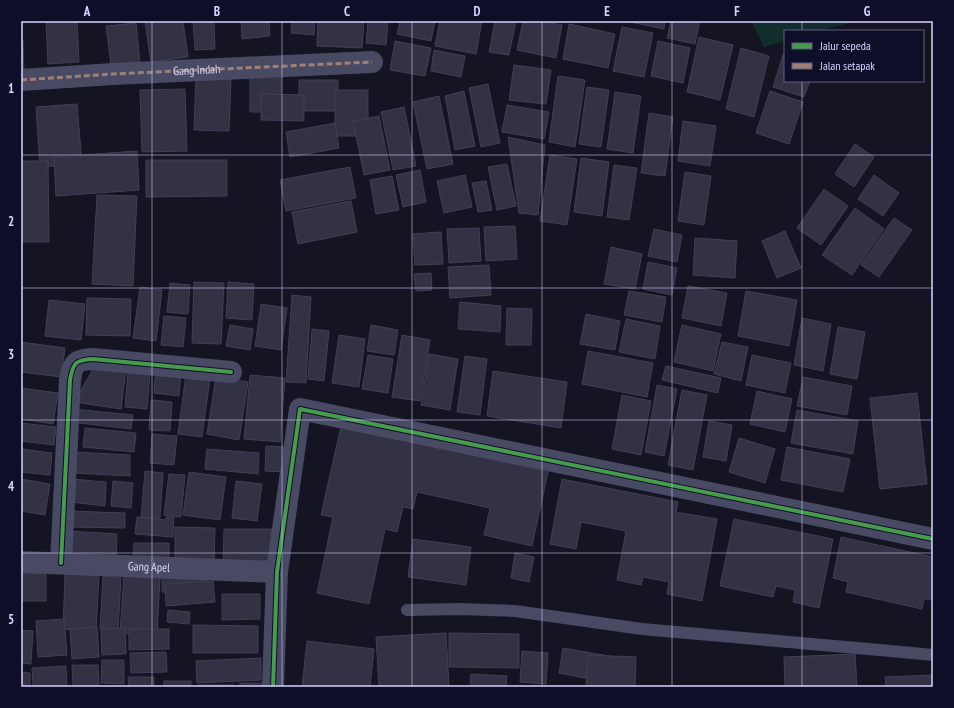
<svg xmlns="http://www.w3.org/2000/svg" width="954" height="708" viewBox="0 0 954 708" font-family="'PT Sans Narrow',sans-serif">
<style>
.green{fill:#112e2c}
.building{fill:#333144;stroke:#403f56}
.lines{fill:none;stroke-linecap:round;stroke-linejoin:round}
.lane{stroke:#484a63;stroke-width:12}
.street{stroke:#484a63;stroke-width:22}
.quiet{stroke:#9e8076;stroke-width:3;stroke-dasharray:6 3;stroke-linecap:butt}
.cycleway-casing{stroke:#0f0e28;stroke-width:6}
.cycleway{stroke:#469c4c;stroke-width:4}
.grid{fill:none;stroke:#d5d5ff;stroke-width:1;stroke-opacity:0.55}
.labels{text-anchor:middle;stroke-width:3;stroke-linejoin:round;paint-order:stroke}
.street-label{font-size:12px;fill:#d5d5ff;stroke:#0f0e28}
.neatline{fill:none;stroke:#d5d5ff;stroke-width:1.5}
.grid-label{font-size:13px;text-anchor:middle;font-weight:bold;fill:#d5d5ff}
</style>
<rect width="100%" height="100%" fill="#151422"/>
<polygon class="green" points="751,21 856,21 820,31 785,31 785,41 764,47"/>
<g class="building">
<polygon points="46,21 77,21 79,62 48,64"/>
<polygon points="150,21 183,21 188,57 151,62 145,22"/>
<polygon points="193,21 214,21 215,49 195,50"/>
<polygon points="241,21 269,21 270,36 242,39"/>
<polygon points="292,21 315,21 314,35 291,33"/>
<polygon points="318,21 364,21 362,48 317,46"/>
<polygon points="368,21 388,21 386,45 366,43"/>
<polygon points="400,21 435,21 431,41 397,34"/>
<polygon points="440,21 482,21 476,54 435,46"/>
<polygon points="495,21 516,21 509,55 489,52"/>
<polygon points="523,21 541,21 562,25 556,58 517,50"/>
<polygon points="630,21 665,21 664,29 630,22"/>
<polygon points="671,21 700,21 695,44 667,38"/>
<polygon points="136,23 140,62 111,65 106,26"/>
<polygon points="569,24 615,34 608,68 563,59"/>
<polygon points="622,27 653,33 644,77 613,71"/>
<polygon points="699,37 733,45 720,100 687,92"/>
<polygon points="21,40 23,40 24,74 21,74"/>
<polygon points="395,41 431,48 425,76 390,70"/>
<polygon points="658,41 690,48 683,83 651,76"/>
<polygon points="741,48 769,56 754,117 726,109"/>
<polygon points="434,50 465,56 461,77 431,71"/>
<polygon points="783,55 785,55 785,81 810,81 804,97 773,87"/>
<polygon points="514,65 551,70 546,104 509,100"/>
<polygon points="250,76 281,76 280,112 250,112"/>
<polygon points="558,76 585,80 575,147 549,142"/>
<polygon points="196,78 231,79 229,131 194,130"/>
<rect x="299" y="80" width="39" height="31"/>
<polygon points="488,84 500,143 481,147 469,88"/>
<polygon points="587,87 609,90 601,147 579,144"/>
<polygon points="185,89 187,151 142,152 140,90"/>
<rect x="335" y="90" width="33" height="46"/>
<polygon points="464,91 475,146 455,150 445,96"/>
<polygon points="770,91 803,102 789,144 756,133"/>
<polygon points="615,92 641,96 633,153 607,149"/>
<polygon points="261,94 304,95 304,121 261,120"/>
<polygon points="439,96 453,164 427,169 413,102"/>
<polygon points="77,104 82,164 40,167 36,107"/>
<polygon points="507,105 549,112 544,139 502,132"/>
<polygon points="404,107 416,166 393,170 381,112"/>
<polygon points="649,113 673,117 665,176 641,173"/>
<polygon points="379,116 390,170 364,175 353,121"/>
<polygon points="683,121 716,126 710,166 678,161"/>
<polygon points="335,123 339,148 290,157 286,132"/>
<polygon points="508,137 545,145 538,215 519,213"/>
<polygon points="855,144 874,157 854,187 835,174"/>
<polygon points="137,151 139,190 56,196 54,157"/>
<polygon points="550,155 577,159 567,225 540,221"/>
<polygon points="581,158 609,162 602,216 574,212"/>
<polygon points="146,160 227,160 227,196 146,197"/>
<polygon points="21,161 48,161 49,242 21,242"/>
<polygon points="507,164 516,206 497,210 488,167"/>
<polygon points="614,165 637,168 629,220 607,217"/>
<polygon points="350,167 356,198 286,211 280,180"/>
<polygon points="420,170 426,202 403,207 396,175"/>
<polygon points="685,172 711,176 704,225 678,221"/>
<polygon points="465,175 472,207 444,213 437,181"/>
<polygon points="874,175 899,193 883,216 858,199"/>
<polygon points="392,176 399,210 376,214 370,180"/>
<polygon points="486,181 492,210 478,212 472,183"/>
<polygon points="824,189 848,206 821,245 797,228"/>
<polygon points="97,195 137,196 133,286 92,284"/>
<polygon points="351,201 357,232 298,244 292,212"/>
<polygon points="855,208 884,229 852,275 822,255"/>
<polygon points="894,218 912,230 879,277 861,265"/>
<polygon points="515,226 517,259 486,261 484,227"/>
<polygon points="479,228 481,261 449,263 447,229"/>
<polygon points="654,229 682,235 677,262 648,256"/>
<polygon points="785,231 801,268 777,278 762,241"/>
<polygon points="441,232 443,264 415,265 413,234"/>
<polygon points="695,238 737,241 735,278 693,275"/>
<polygon points="611,247 642,254 635,289 604,284"/>
<polygon points="648,262 677,268 672,295 643,289"/>
<polygon points="489,265 491,295 450,298 448,267"/>
<polygon points="431,273 432,290 416,291 414,274"/>
<polygon points="194,282 224,283 221,344 192,343"/>
<polygon points="228,282 254,284 252,320 226,318"/>
<polygon points="170,283 190,285 188,314 167,312"/>
<polygon points="688,286 727,293 721,326 682,318"/>
<polygon points="140,287 162,290 156,341 133,338"/>
<polygon points="629,291 666,297 662,322 624,315"/>
<polygon points="746,291 797,300 789,346 738,336"/>
<polygon points="292,295 311,297 306,383 286,382"/>
<polygon points="87,298 131,299 130,336 86,335"/>
<polygon points="49,300 85,304 81,340 45,336"/>
<polygon points="460,302 501,306 500,332 458,329"/>
<polygon points="261,304 287,308 281,350 255,346"/>
<polygon points="507,308 532,309 531,345 506,345"/>
<polygon points="586,314 620,321 615,350 580,344"/>
<polygon points="164,316 186,318 183,347 161,345"/>
<polygon points="802,318 831,324 823,371 794,365"/>
<polygon points="626,319 660,326 655,359 619,352"/>
<polygon points="230,325 253,329 250,350 226,346"/>
<polygon points="371,325 398,330 394,355 367,351"/>
<polygon points="682,325 721,334 713,371 674,362"/>
<polygon points="838,327 865,332 857,379 830,374"/>
<polygon points="312,329 329,331 324,381 308,379"/>
<polygon points="339,335 365,339 359,387 332,383"/>
<polygon points="402,335 430,340 420,401 392,397"/>
<polygon points="21,342 65,348 61,377 21,372"/>
<polygon points="722,342 748,347 741,381 714,374"/>
<polygon points="588,351 653,363 647,397 582,384"/>
<polygon points="429,354 458,359 450,410 421,405"/>
<polygon points="368,355 393,359 388,393 362,389"/>
<polygon points="752,355 791,363 785,393 746,385"/>
<polygon points="465,356 487,359 480,415 457,412"/>
<polygon points="95,366 126,369 121,409 74,402"/>
<polygon points="666,366 721,378 718,393 662,380"/>
<polygon points="156,368 181,371 179,396 154,393"/>
<polygon points="128,371 150,373 147,409 125,407"/>
<polygon points="493,371 567,382 561,428 487,416"/>
<polygon points="186,374 210,378 202,437 178,434"/>
<polygon points="250,375 285,378 280,442 244,439"/>
<polygon points="216,377 248,382 239,440 207,434"/>
<polygon points="803,377 852,386 847,415 797,406"/>
<polygon points="657,385 677,389 664,456 645,452"/>
<polygon points="21,388 58,393 53,424 21,419"/>
<polygon points="682,390 707,395 693,470 668,465"/>
<polygon points="757,391 792,399 785,432 750,424"/>
<polygon points="917,393 927,484 880,489 870,398"/>
<polygon points="622,395 651,401 641,455 612,449"/>
<polygon points="151,400 172,402 170,431 149,430"/>
<polygon points="73,409 133,415 131,429 71,422"/>
<polygon points="797,410 858,421 853,454 791,443"/>
<polygon points="709,421 732,425 726,461 703,457"/>
<polygon points="21,423 56,427 54,445 21,441"/>
<polygon points="341,426 548,472 532,546 484,535 490,508 417,492 413,509 403,507 397,532 385,529 369,604 317,593 333,517 321,515"/>
<polygon points="85,428 136,433 134,452 83,447"/>
<polygon points="152,434 177,436 174,465 150,463"/>
<polygon points="739,438 775,449 765,483 729,472"/>
<polygon points="266,446 288,447 287,472 265,471"/>
<polygon points="787,447 850,459 843,492 781,480"/>
<polygon points="21,449 52,453 50,475 21,472"/>
<polygon points="207,449 259,453 258,474 205,469"/>
<polygon points="74,452 130,455 130,476 73,473"/>
<polygon points="145,471 163,473 160,518 141,517"/>
<polygon points="189,472 226,477 220,520 183,515"/>
<polygon points="169,474 185,475 181,517 164,515"/>
<polygon points="21,479 50,484 45,515 21,511"/>
<polygon points="72,479 106,482 105,506 70,502"/>
<polygon points="562,479 678,502 676,512 717,519 702,601 667,594 669,582 643,577 641,585 617,580 626,531 581,522 576,549 550,544"/>
<polygon points="113,481 133,483 131,508 111,506"/>
<polygon points="236,481 262,484 257,521 232,518"/>
<polygon points="70,511 125,513 125,528 70,527"/>
<polygon points="137,517 166,520 166,517 174,517 173,537 135,534"/>
<polygon points="734,519 833,539 819,608 793,602 795,590 776,586 773,597 720,586"/>
<polygon points="175,527 215,528 214,565 175,564"/>
<polygon points="224,529 272,529 272,567 223,567"/>
<polygon points="68,531 117,534 116,561 67,558"/>
<polygon points="841,537 933,557 933,600 924,599 922,609 846,592 848,582 833,578"/>
<polygon points="413,539 471,547 466,585 408,577"/>
<polygon points="134,543 169,543 169,563 133,561"/>
<polygon points="515,553 534,557 529,582 511,578"/>
<rect x="21" y="567" width="25" height="34"/>
<polygon points="65,574 99,575 96,631 63,629"/>
<polygon points="124,575 160,577 157,635 120,633"/>
<polygon points="162,575 206,576 206,592 162,592"/>
<polygon points="103,576 121,578 118,630 100,629"/>
<polygon points="213,581 215,602 166,606 165,584"/>
<polygon points="222,594 260,594 260,619 222,620"/>
<polygon points="168,610 190,612 189,624 167,622"/>
<polygon points="64,619 67,655 38,657 36,621"/>
<polygon points="193,625 258,626 258,653 193,653"/>
<polygon points="97,627 99,657 72,659 70,629"/>
<polygon points="125,628 126,654 102,655 101,629"/>
<polygon points="129,629 169,629 169,649 129,650"/>
<polygon points="21,630 33,631 31,664 21,663"/>
<polygon points="446,633 449,687 379,687 376,637"/>
<polygon points="449,633 519,634 519,668 449,667"/>
<polygon points="307,641 374,649 370,687 302,687"/>
<polygon points="563,648 620,658 615,684 559,673"/>
<polygon points="522,651 548,653 546,684 520,682"/>
<polygon points="166,652 167,672 131,673 130,653"/>
<polygon points="855,654 857,687 785,687 784,657"/>
<polygon points="588,655 636,657 635,687 586,687"/>
<polygon points="261,658 261,680 197,683 196,661"/>
<polygon points="102,660 124,660 124,684 101,683"/>
<polygon points="72,665 98,665 99,687 73,687"/>
<polygon points="66,666 67,687 33,687 32,668"/>
<polygon points="21,672 30,673 30,687 21,687"/>
<polygon points="471,674 507,676 506,687 470,687"/>
<polygon points="932,675 933,687 886,687 885,677"/>
<polygon points="128,677 154,677 154,687 129,687"/>
<rect x="164" y="681" width="27" height="6"/>
<rect x="240" y="683" width="27" height="4"/>
<rect x="199" y="685" width="35" height="2"/>
</g>
<g class="lines">
<polyline class="lane" points="407,610 460,609 515,611 642,629 891,651 933,655"/>
<g class="street">
<path id="s1" d="M21,80l92,-6 259,-12"/>
<path id="s2" d="M21,562l256,10"/>
<path d="M61,563l9,-183c3,-18 6,-20 23,-21l138,13"/>
<polyline points="273,687 277,572 300,409 933,539"/>
</g>
<polyline class="quiet" points="21,80 113,74 372,62"/>
<g class="cycleway-casing">
<g id="cycleway">
<path d="M61,563l9,-183c3,-18 6,-20 23,-21l138,13"/>
<polyline points="273,687 277,572 300,409 933,539"/>
</g>
</g>
<use href="#cycleway" class="cycleway"/>
</g>
<path class="grid" d="M152,21v666M282,21v666M412,21v666M542,21v666M672,21v666M802,21v10M802,81v606M21,155h912M21,288h912M21,420h912M21,553h912"/>
<g class="labels">
<g class="street-label">
<text dy="4" stroke="none"><textPath href="#s1" startOffset="176">Gang Indah</textPath></text>
<text dy="4" stroke="none"><textPath href="#s2" startOffset="128">Gang Apel</textPath></text>
</g>
</g>
<rect width="954" height="708" fill="none" stroke="#0f0e28" stroke-width="44"/>
<rect x="784" y="30" width="140" height="52" fill="#0f0e28" stroke="#5e5e7e"/>
<rect x="792" y="43" width="20" height="6" fill="#469c4c" stroke="#5e5e7e"/>
<text x="820" y="50" font-size="12" fill="#d5d5ff">Jalur sepeda</text>
<rect x="792" y="63" width="20" height="6" fill="#9e8076" stroke="#5e5e7e"/>
<text x="820" y="70" font-size="12" fill="#d5d5ff">Jalan setapak</text>
<rect x="22" y="22" width="910" height="664" class="neatline"/>
<g class="grid-label">
<text x="87" y="16">A</text>
<text x="217" y="16">B</text>
<text x="347" y="16">C</text>
<text x="477" y="16">D</text>
<text x="607" y="16">E</text>
<text x="737" y="16">F</text>
<text x="867" y="16">G</text>
<text x="11" y="93">1</text>
<text x="11" y="226">2</text>
<text x="11" y="359">3</text>
<text x="11" y="491">4</text>
<text x="11" y="624">5</text>
</g>
</svg>
